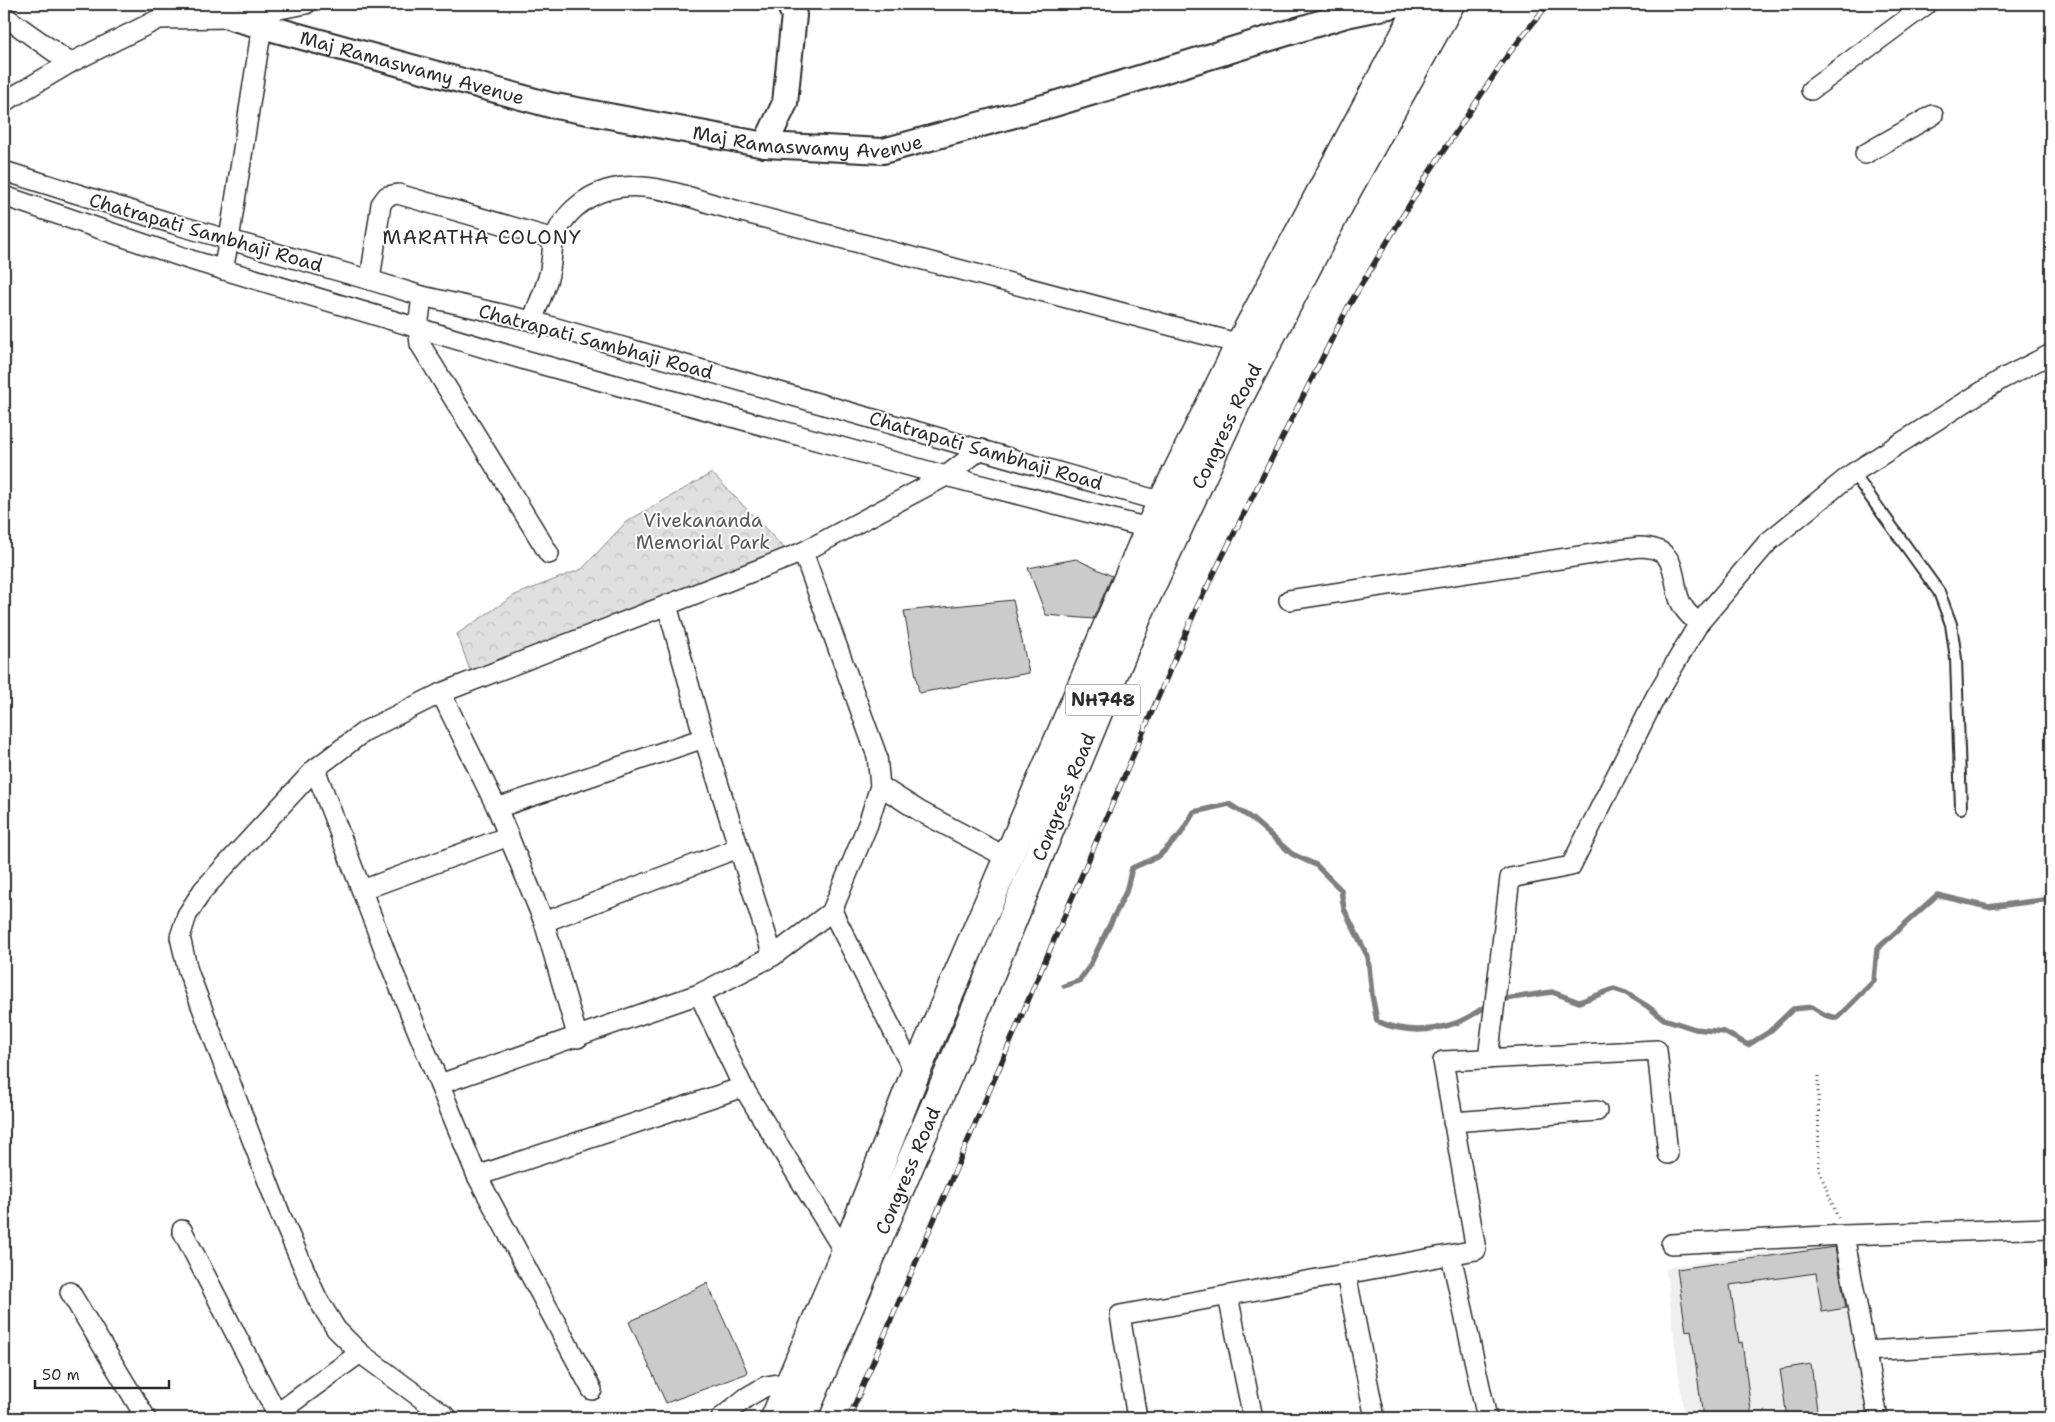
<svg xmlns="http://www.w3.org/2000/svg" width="2055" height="1422" viewBox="0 0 2055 1422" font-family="'Shantell Sans',sans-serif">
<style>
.built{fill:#efefef}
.forest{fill:url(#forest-crowns);stroke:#868686}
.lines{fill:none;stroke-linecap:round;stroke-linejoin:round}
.stream{stroke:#7e7e7e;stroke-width:5.5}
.building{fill:#cbcbcb;stroke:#2b2b2b}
.service-casing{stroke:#2b2b2b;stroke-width:14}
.minor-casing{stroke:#2b2b2b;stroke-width:22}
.tertiary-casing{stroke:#2b2b2b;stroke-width:28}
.trunk-casing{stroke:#2b2b2b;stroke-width:31}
.path{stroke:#2b2b2b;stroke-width:3;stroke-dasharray:1 4;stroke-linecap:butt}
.service{stroke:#fff;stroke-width:10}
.minor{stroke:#fff;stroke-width:19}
.tertiary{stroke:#fff;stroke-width:24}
.trunk{stroke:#fff;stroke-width:28}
.rail-casing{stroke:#2b2b2b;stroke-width:5.5}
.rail{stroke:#fff;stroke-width:4;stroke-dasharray:11;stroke-linecap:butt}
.labels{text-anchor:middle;stroke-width:4;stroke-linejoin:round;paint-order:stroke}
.shield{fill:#fff;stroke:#6b6b6b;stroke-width:1}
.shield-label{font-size:18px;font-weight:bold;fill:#2b2b2b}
.street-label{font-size:19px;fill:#2b2b2b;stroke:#fff}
.park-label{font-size:19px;fill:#585858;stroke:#fff}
.neighbourhood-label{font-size:20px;letter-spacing:1px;fill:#2b2b2b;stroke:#fff}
</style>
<defs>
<pattern id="forest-crowns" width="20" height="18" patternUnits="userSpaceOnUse" patternTransform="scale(1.25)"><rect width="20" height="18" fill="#e0e0e0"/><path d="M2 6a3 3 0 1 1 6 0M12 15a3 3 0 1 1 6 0" fill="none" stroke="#c0c0c0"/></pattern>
</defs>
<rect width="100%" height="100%" fill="#fff"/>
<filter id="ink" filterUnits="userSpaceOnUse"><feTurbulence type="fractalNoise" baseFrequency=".02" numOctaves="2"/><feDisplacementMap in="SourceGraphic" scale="10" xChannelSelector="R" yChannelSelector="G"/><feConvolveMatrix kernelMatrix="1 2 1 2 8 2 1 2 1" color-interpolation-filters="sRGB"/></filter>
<g filter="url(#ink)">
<polygon class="built" points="1842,1242 1873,1418 1684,1418 1666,1269 1674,1266"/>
<polygon class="forest" points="712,473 785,549 471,673 457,634 515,595 582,569 626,522"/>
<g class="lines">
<g class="stream">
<path d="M1064,986l15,-5 10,-14 37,-75 6,-24 27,-12 21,-21 14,-23 35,-8 22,14 41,36 24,11 25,25 3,19 24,48 4,38 5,26c26,12 53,11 79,2 12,-4 23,-13 34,-19"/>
<polyline points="1498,1000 1552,992 1579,1002 1614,989 1626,993 1647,1006 1664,1019 1695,1029 1724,1032 1748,1045 1769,1032 1793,1009 1812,1007 1825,1015 1837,1018 1874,981 1877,949 1937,895 1988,907 2051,899"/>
</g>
</g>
<g class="building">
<polygon points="1076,559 1112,576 1093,619 1046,615 1028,568"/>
<polygon points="1013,600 1029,673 919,693 904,611"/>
<polygon points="1835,1247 1846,1308 1822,1312 1816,1273 1730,1285 1739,1343 1742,1342 1752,1418 1703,1418 1691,1330 1686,1331 1677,1269"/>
<polygon points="707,1283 748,1373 666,1403 629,1322"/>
<polygon points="1811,1364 1818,1418 1787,1418 1780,1369"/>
</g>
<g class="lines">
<g class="service-casing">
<polyline id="service" points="1853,473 1939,592 1951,624 1956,659 1961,808"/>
</g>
<g class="minor-casing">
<g id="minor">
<polyline points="4,16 70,63"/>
<polyline points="1811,90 1927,4"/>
<polyline points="4,102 70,63 159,19 233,18 306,4"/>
<polyline points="1865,154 1933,115"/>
<polyline points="4,171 174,224 370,280 422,296 532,321 1173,505"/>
<polyline points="4,196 191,260 525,360 946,476 1160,531"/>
<polyline points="223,270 229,240 262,26"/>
<polyline points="370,280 381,204 387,196 398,194 554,239"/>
<polyline points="422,296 418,328 420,344 549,554"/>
<path d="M532,321c5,-14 12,-29 16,-43 4,-12 3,-26 6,-38 5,-16 17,-30 30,-39 41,-28 89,-9 132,4l524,139"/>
<path d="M1289,600l350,-53c35,0 33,21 39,48 3,12 11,21 21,28"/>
<polyline points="667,605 704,738 773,956"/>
<polyline points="441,693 497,808 544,922 578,1038"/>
<polyline points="315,769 388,959 477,1176 743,1087"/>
<polyline points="880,786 921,812 1008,858"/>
<polyline points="497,808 704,738"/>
<polyline points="362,890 509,836"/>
<polyline points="832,911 915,1074"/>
<polyline points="544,922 738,848"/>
<polyline points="699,994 743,1087 845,1253 852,1258"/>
<polyline points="1488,1059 1510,878 1571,866 1656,696 1699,623 1768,542 1853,473 2002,379 2051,354"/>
<polyline points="440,1084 699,994 773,956 832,911 868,824 880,786 877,756 803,552 946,476 981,449"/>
<polyline points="1453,1122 1597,1111"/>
<polyline points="477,1176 592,1390"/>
<polyline points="182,1230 277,1414"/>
<polyline points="1844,1235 1878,1418"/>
<polyline points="1671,1244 1844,1235 2051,1228"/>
<polyline points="1451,1255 1487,1418"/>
<polyline points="1346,1274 1375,1418"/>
<polyline points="70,1292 146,1418"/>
<polyline points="1228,1296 1253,1418"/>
<polyline points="1866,1351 2051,1340"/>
<polyline points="271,1418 360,1353"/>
<polyline points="448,1418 360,1353 336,1329 317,1298 281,1216 188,971 180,937 187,915 203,890 315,769 365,731 441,693 803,552"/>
<polyline points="721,1418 747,1397 766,1386 790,1382"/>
<polyline points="1137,1418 1120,1315 1476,1250 1443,1061 1657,1050 1668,1154"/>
</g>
</g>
<g class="tertiary-casing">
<g id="tertiary">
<path id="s1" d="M216,4l17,14 317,87 215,40 118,6 168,-46 295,-90 53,-11"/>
<polyline points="765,145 785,103 794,15 789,4"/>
</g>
</g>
<g class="trunk-casing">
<g id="trunk">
<polyline points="775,1418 845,1253 915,1074 1150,527 1240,344 1421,4"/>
<path id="s2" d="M802,1418l164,-385 174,-423 97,-209 110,-211 103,-186"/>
</g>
</g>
<polyline class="path" points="1818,1076 1819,1170 1838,1218"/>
<use href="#service" class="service"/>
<use href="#minor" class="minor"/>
<use href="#tertiary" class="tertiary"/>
<use href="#trunk" class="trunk"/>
<g class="rail-casing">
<polyline id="rail" points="849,1418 1196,609 1348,307 1428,174 1507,56 1548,4"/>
</g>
<use href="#rail" class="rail"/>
</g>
</g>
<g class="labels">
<rect class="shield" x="1065.5" y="684.5" width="75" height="31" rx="4"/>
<g class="shield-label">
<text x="1103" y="706">NH748</text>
</g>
<g class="street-label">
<text dy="7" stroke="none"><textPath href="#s1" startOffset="208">Maj Ramaswamy Avenue</textPath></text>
<text dy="7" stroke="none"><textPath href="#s1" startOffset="612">Maj Ramaswamy Avenue</textPath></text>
<text transform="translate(206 232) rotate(16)" y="7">Chatrapati Sambhaji Road</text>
<text transform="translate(596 341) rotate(15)" y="7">Chatrapati Sambhaji Road</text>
<text dy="7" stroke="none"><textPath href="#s2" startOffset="1079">Congress Road</textPath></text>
<text transform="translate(986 450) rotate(16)" y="7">Chatrapati Sambhaji Road</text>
<text dy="7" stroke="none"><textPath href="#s2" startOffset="674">Congress Road</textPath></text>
<text dy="7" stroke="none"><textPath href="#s2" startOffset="269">Congress Road</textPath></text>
</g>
<g class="park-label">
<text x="703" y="527">Vivekananda<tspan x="703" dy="22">Memorial Park</tspan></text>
</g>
<g class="neighbourhood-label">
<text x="482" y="244">MARATHA COLONY</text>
</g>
</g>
<rect width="2055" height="1422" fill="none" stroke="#fff" stroke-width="20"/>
<rect x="10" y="10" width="2035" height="1402" fill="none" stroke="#2b2b2b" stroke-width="2" filter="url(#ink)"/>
<path d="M35 1380v8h134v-8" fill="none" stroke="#2b2b2b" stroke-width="2.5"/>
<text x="42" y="1380" font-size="15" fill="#2b2b2b" stroke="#ffffff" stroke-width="4" paint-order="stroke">50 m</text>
</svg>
